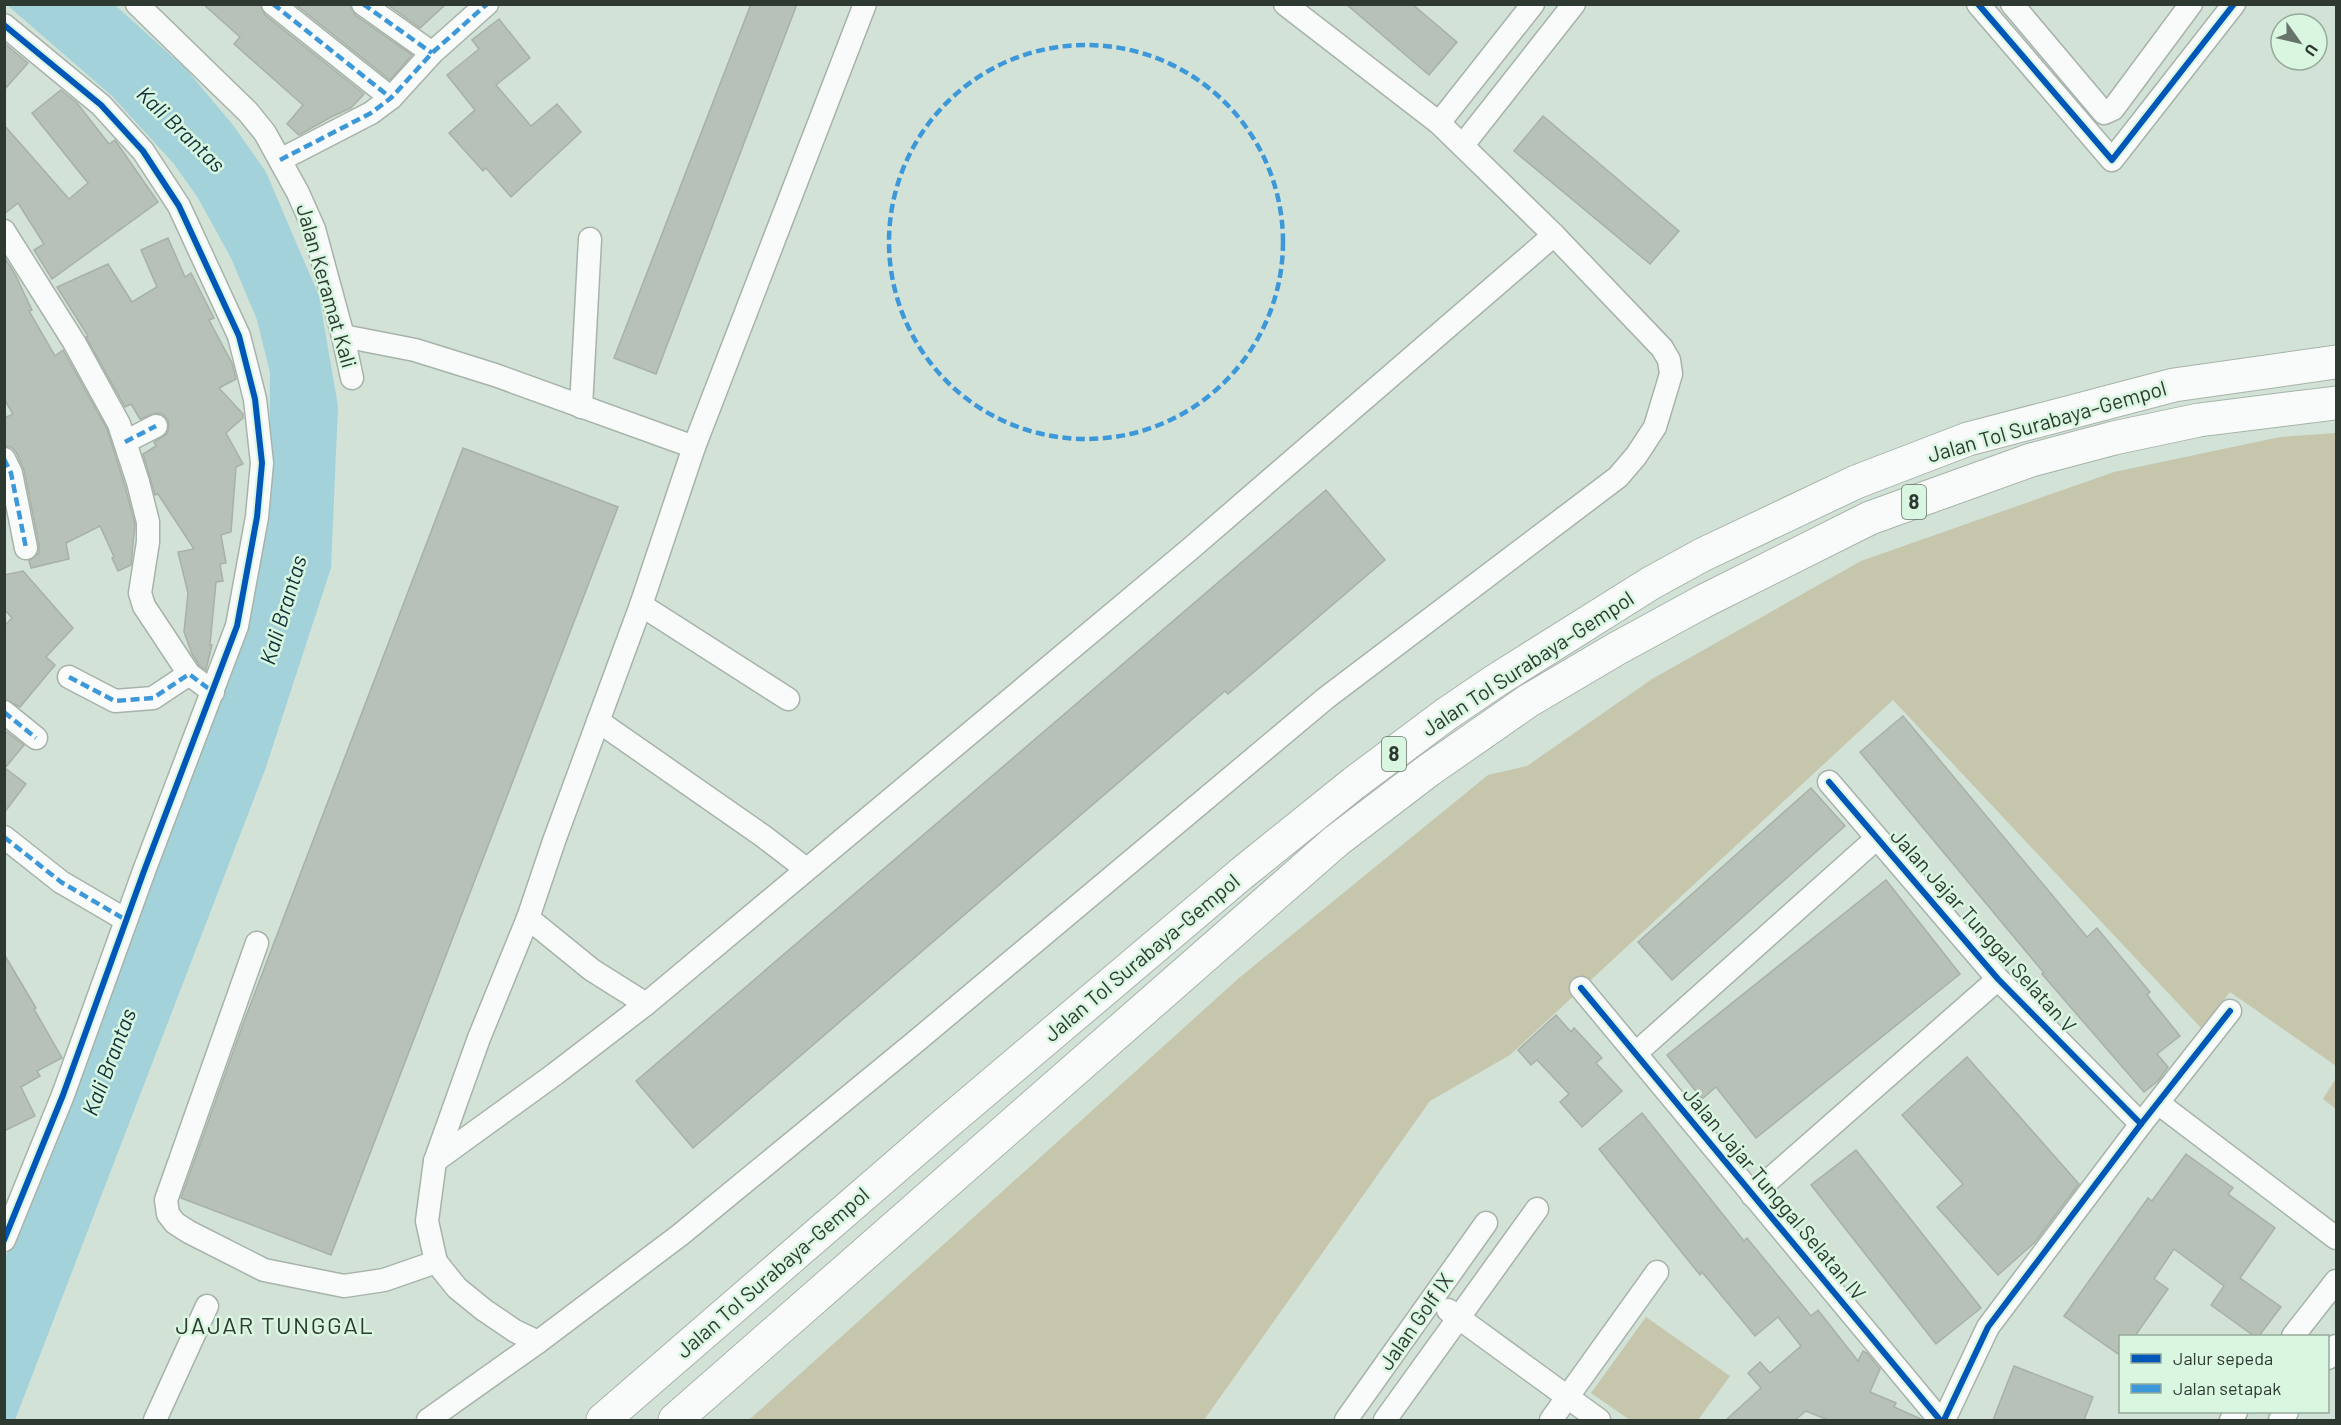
<svg xmlns="http://www.w3.org/2000/svg" width="2341" height="1425" viewBox="0 0 2341 1425" font-family="Barlow,sans-serif">
<style>
.green{fill:#c6c6ad}
.water{fill:#a3d2db}
.building{fill:#b8c1b7;stroke:#a8b1a7;stroke-width:1.5}
.lines{fill:none;stroke-linecap:round;stroke-linejoin:round}
.minor-casing{stroke:#a7b3aa;stroke-width:25}
.highway-casing{stroke:#a7b3aa;stroke-width:35}
.minor{stroke:#f8fbf9;stroke-width:22}
.highway{stroke:#f8fbf9;stroke-width:33}
.quiet{stroke:#3c98d8;stroke-width:4.5;stroke-dasharray:9 4.5;stroke-linecap:butt}
.cycleway-casing{stroke:#d9f6e1;stroke-width:10}
.cycleway{stroke:#0057b8;stroke-width:6}
.labels{text-anchor:middle;stroke-width:5;stroke-linejoin:round;paint-order:stroke}
.shield{fill:#d9f6e1;stroke:#617266;stroke-width:1.5}
.shield-label{font-size:20px;font-weight:bold;fill:#2e3931}
.street-label{font-size:21px;fill:#2e3931;stroke:#d9f6e1}
.water-label{font-size:22px;font-style:italic;fill:#112f38;stroke:#d9f6e1}
.quarter-label{font-size:24px;letter-spacing:1.5px;fill:#2e3931;stroke:#d9f6e1}
</style>
<rect width="100%" height="100%" fill="#d2e2d7"/>
<g class="green">
<polygon points="2336,433 2336,1066 2230,992 2202,1029 1893,700 1510,1055 1430,1101 1204,1420 749,1420 1239,978 1488,775 1527,766 1652,679 1861,561 2114,472 2280,437"/>
<polygon points="2336,1078 2336,1109 2323,1099"/>
<polygon points="1646,1317 1730,1376 1698,1420 1630,1420 1591,1393"/>
</g>
<polygon class="water" points="7,5 115,5 186,69 233,125 266,172 319,296 338,406 331,568 265,770 15,1420 5,1420 5,1258 72,1092 269,506 270,373 257,320 231,258 198,198 174,164 112,96"/>
<g class="building">
<polygon points="203,4 260,4 265,15 364,94 351,108 331,117 299,135 287,124 303,105 234,44 240,37"/>
<polygon points="295,4 350,4 355,15 412,55 390,80"/>
<polygon points="387,4 446,4 420,28"/>
<polygon points="751,4 797,4 656,374 614,358"/>
<polygon points="1346,4 1412,4 1457,42 1429,75"/>
<polygon points="499,19 530,58 496,85 531,126 557,104 581,132 511,197 486,168 483,171 449,133 475,110 447,75 479,49 472,40"/>
<polygon points="4,43 28,63 4,90"/>
<polygon points="61,90 77,103 109,144 115,140 158,202 52,279 34,250 44,244 18,203 4,214 4,125 69,199 88,183 32,113"/>
<polygon points="1543,116 1679,231 1650,264 1514,151"/>
<polygon points="168,238 185,277 191,273 214,318 209,320 232,363 236,379 219,388 243,414 243,418 226,433 243,464 236,467 231,532 221,535 226,563 220,564 223,581 216,582 210,645 212,645 206,670 199,665 192,654 184,632 188,593 178,552 194,549 158,494 155,495 143,454 156,446 154,442 167,434 169,427 168,420 163,414 156,413 140,419 131,404 125,407 86,337 88,336 57,287 108,264 132,302 157,287 141,250"/>
<polygon points="4,257 15,274 32,310 29,311 55,356 63,350 107,429 125,486 135,524 131,565 118,571 112,558 114,557 100,526 66,543 69,559 31,568 29,561 39,553 39,545 24,470 16,452 11,447 4,446 4,418 13,414 4,399"/>
<polygon points="463,448 618,507 331,1255 181,1198 243,1024"/>
<polygon points="1326,490 1385,560 1228,694 1225,691 693,1148 636,1081"/>
<polygon points="23,571 73,628 46,657 55,665 20,707 4,699 4,626 12,618 4,609 4,575"/>
<polygon points="1903,716 2087,937 2097,928 2150,992 2147,995 2180,1036 2157,1054 2168,1067 2158,1081 2144,1092 2042,974 2044,973 1860,752"/>
<polygon points="7,732 24,745 5,768 26,784 4,813 4,734"/>
<polygon points="1811,788 1845,826 1672,980 1638,942"/>
<polygon points="1886,880 1960,974 1756,1138 1716,1087 1702,1099 1667,1055"/>
<polygon points="4,954 36,1008 34,1009 62,1058 37,1071 40,1076 21,1087 35,1116 4,1131"/>
<polygon points="1556,1015 1571,1032 1574,1028 1602,1058 1596,1063 1622,1091 1582,1127 1560,1102 1569,1094 1537,1060 1531,1065 1518,1050"/>
<polygon points="1967,1057 2079,1184 2035,1242 1998,1275 1937,1207 1963,1184 1902,1115"/>
<polygon points="1642,1113 1744,1241 1747,1238 1811,1316 1818,1310 1858,1361 1863,1351 1867,1353 1880,1369 1870,1392 1896,1403 1894,1407 1923,1420 1828,1420 1806,1411 1795,1420 1726,1420 1761,1388 1748,1373 1760,1362 1770,1373 1801,1346 1778,1317 1755,1336 1702,1272 1700,1275 1599,1149"/>
<polygon points="1856,1150 1981,1308 1936,1344 1811,1185"/>
<polygon points="2186,1154 2233,1188 2228,1194 2275,1228 2240,1278 2281,1307 2259,1336 2254,1336 2211,1305 2224,1286 2174,1249 2154,1279 2168,1289 2135,1336 2121,1336 2121,1356 2064,1316 2148,1198 2152,1201"/>
<polygon points="2014,1366 2093,1397 2084,1420 1993,1420"/>
</g>
<g class="lines">
<g class="minor-casing">
<g id="minor">
<polyline points="137,4 248,112 265,133 298,193 314,229 343,336 352,378"/>
<polyline points="273,4 391,98"/>
<polyline points="363,4 432,53"/>
<polyline points="865,4 694,447 641,605 554,841 528,918 479,1038 435,1161 427,1221 436,1262 457,1288 484,1310 515,1331 538,1342 680,1235 914,1043 1326,698 1618,477 1636,456 1655,427 1671,374 1669,360 1662,348 1554,235 1439,123 1285,4"/>
<polyline points="1978,4 2112,160 2234,4"/>
<polyline points="2012,4 2104,113 2113,109 2191,4"/>
<polyline points="4,25 101,105 143,151 179,206 239,336 255,399 262,463 257,517 237,626 144,871 63,1095 4,1240"/>
<polyline points="1439,123 1533,4"/>
<polyline points="1463,145 1574,4"/>
<polyline points="280,160 371,113 391,98 432,53 487,4"/>
<polyline points="4,231 74,342 119,424 138,482 148,522 148,542 140,593 144,606 189,674 213,692"/>
<polyline points="343,336 415,350 495,375 694,447"/>
<polyline points="581,407 590,239"/>
<polyline points="125,442 156,426"/>
<polyline points="4,459 11,473 26,548"/>
<polyline points="641,605 788,699"/>
<polyline points="69,677 115,701 153,698 189,674"/>
<polyline points="4,712 36,738"/>
<polyline points="598,721 763,836 806,869"/>
<polyline points="1829,782 1998,979 2141,1124"/>
<polyline points="4,837 61,882 126,920"/>
<polyline points="528,918 592,970 646,1004"/>
<polyline points="257,943 166,1200 168,1214 175,1223 189,1232 264,1270 344,1286 384,1280 436,1262"/>
<polyline points="1581,988 1940,1420"/>
<polyline points="1636,1053 1877,838"/>
<polyline points="2158,1103 2336,1238"/>
<polyline points="435,1161 555,1074 646,1004 1189,550 1554,235"/>
<polyline points="1752,1195 1998,979"/>
<polyline points="1448,1310 1599,1420"/>
<polyline points="2293,1336 2336,1281"/>
<polyline points="2328,1358 2336,1346"/>
<polyline points="155,1420 207,1306"/>
<polyline points="428,1420 538,1342"/>
<polyline points="1346,1420 1486,1223"/>
<polyline points="1385,1420 1537,1209"/>
<polyline points="1551,1420 1657,1272"/>
<polyline points="1944,1420 1988,1327 2141,1124 2230,1011"/>
<polyline points="2231,1420 2236,1412"/>
<polyline points="2280,1420 2287,1412"/>
</g>
</g>
<g class="highway-casing">
<g id="highway">
<polyline points="603,1420 944,1125 1241,874 1354,783 1445,715 1495,681 1651,583 1702,555 1856,482 1968,439 2174,385 2336,362"/>
<polyline points="675,1420 1336,841 1429,770 1528,701 1616,649 1704,601 1870,518 2031,460 2114,438 2199,420 2336,403"/>
</g>
</g>
<use href="#minor" class="minor"/>
<use href="#highway" class="highway"/>
<g class="quiet">
<polyline points="273,4 391,98"/>
<polyline points="363,4 432,53"/>
<circle cx="1086" cy="242" r="197"/>
<polyline points="280,160 371,113 391,98 432,53 487,4"/>
<polyline points="125,442 156,426"/>
<polyline points="4,459 11,473 26,548"/>
<polyline points="69,677 115,701 153,698 189,674 213,692"/>
<polyline points="4,712 36,738"/>
<polyline points="4,837 61,882 126,920"/>
</g>
<g class="cycleway-casing">
<g id="cycleway">
<polyline points="1978,4 2112,160 2234,4"/>
<polyline points="4,25 101,105 143,151 179,206 239,336 255,399 262,463 257,517 237,626 144,871 63,1095 4,1240"/>
<polyline points="1829,782 1998,979 2141,1124"/>
<polyline points="1581,988 1940,1420"/>
<polyline points="1944,1420 1988,1327 2141,1124 2230,1011"/>
</g>
</g>
<use href="#cycleway" class="cycleway"/>
</g>
<g class="labels">
<g class="shield">
<rect x="1902" y="485" width="24" height="34" rx="4.5"/>
<rect x="1382" y="737" width="24" height="34" rx="4.5"/>
</g>
<g class="shield-label">
<text x="1914" y="509">8</text>
<text x="1394" y="761">8</text>
</g>
<g class="street-label">
<text transform="translate(326 286) rotate(74)" y="7">Jalan Keramat Kali</text>
<text transform="translate(2047 422) rotate(-16)" y="7">Jalan Tol Surabaya–Gempol</text>
<text transform="translate(1528 664) rotate(-33)" y="7">Jalan Tol Surabaya–Gempol</text>
<text transform="translate(1983 931) rotate(48)" y="7">Jalan Jajar Tunggal Selatan V</text>
<text transform="translate(1142 958) rotate(-40)" y="7">Jalan Tol Surabaya–Gempol</text>
<text transform="translate(1774 1194) rotate(50)" y="7">Jalan Jajar Tunggal Selatan IV</text>
<text transform="translate(773 1273) rotate(-41)" y="7">Jalan Tol Surabaya–Gempol</text>
<text transform="translate(1416 1322) rotate(-55)" y="7">Jalan Golf IX</text>
</g>
<g class="water-label">
<text transform="translate(181 129) rotate(44)" y="8">Kali Brantas</text>
<text transform="translate(283 610) rotate(-73)" y="8">Kali Brantas</text>
<text transform="translate(109 1062) rotate(-69)" y="8">Kali Brantas</text>
</g>
<g class="quarter-label">
<text x="275" y="1334">JAJAR TUNGGAL</text>
</g>
</g>
<rect width="2341" height="1425" fill="none" stroke="#2e3931" stroke-width="12"/>
<rect x="2119" y="1335" width="210" height="78" fill="#d9f6e1" stroke="#95aa9b" stroke-width="1.5"/>
<rect x="2131" y="1354" width="30" height="9" fill="#0057b8" stroke="#95aa9b" stroke-width="1.5"/>
<text x="2173" y="1365" font-size="18" fill="#2e3931">Jalur sepeda</text>
<rect x="2131" y="1384" width="30" height="9" fill="#3c98d8" stroke="#95aa9b" stroke-width="1.5"/>
<text x="2173" y="1395" font-size="18" fill="#2e3931">Jalan setapak</text>
<g transform="translate(2299 42) rotate(124)"><circle r="28" fill="#d9f6e1" stroke="#95aa9b" stroke-width="1.5"/>
<path d="M0-4.5L10 22L0 15L-10 22Z" fill="#67746b"/>
<text y="-9" font-size="16" font-weight="bold" text-anchor="middle" fill="#2e3931">U</text>
</g>
</svg>
